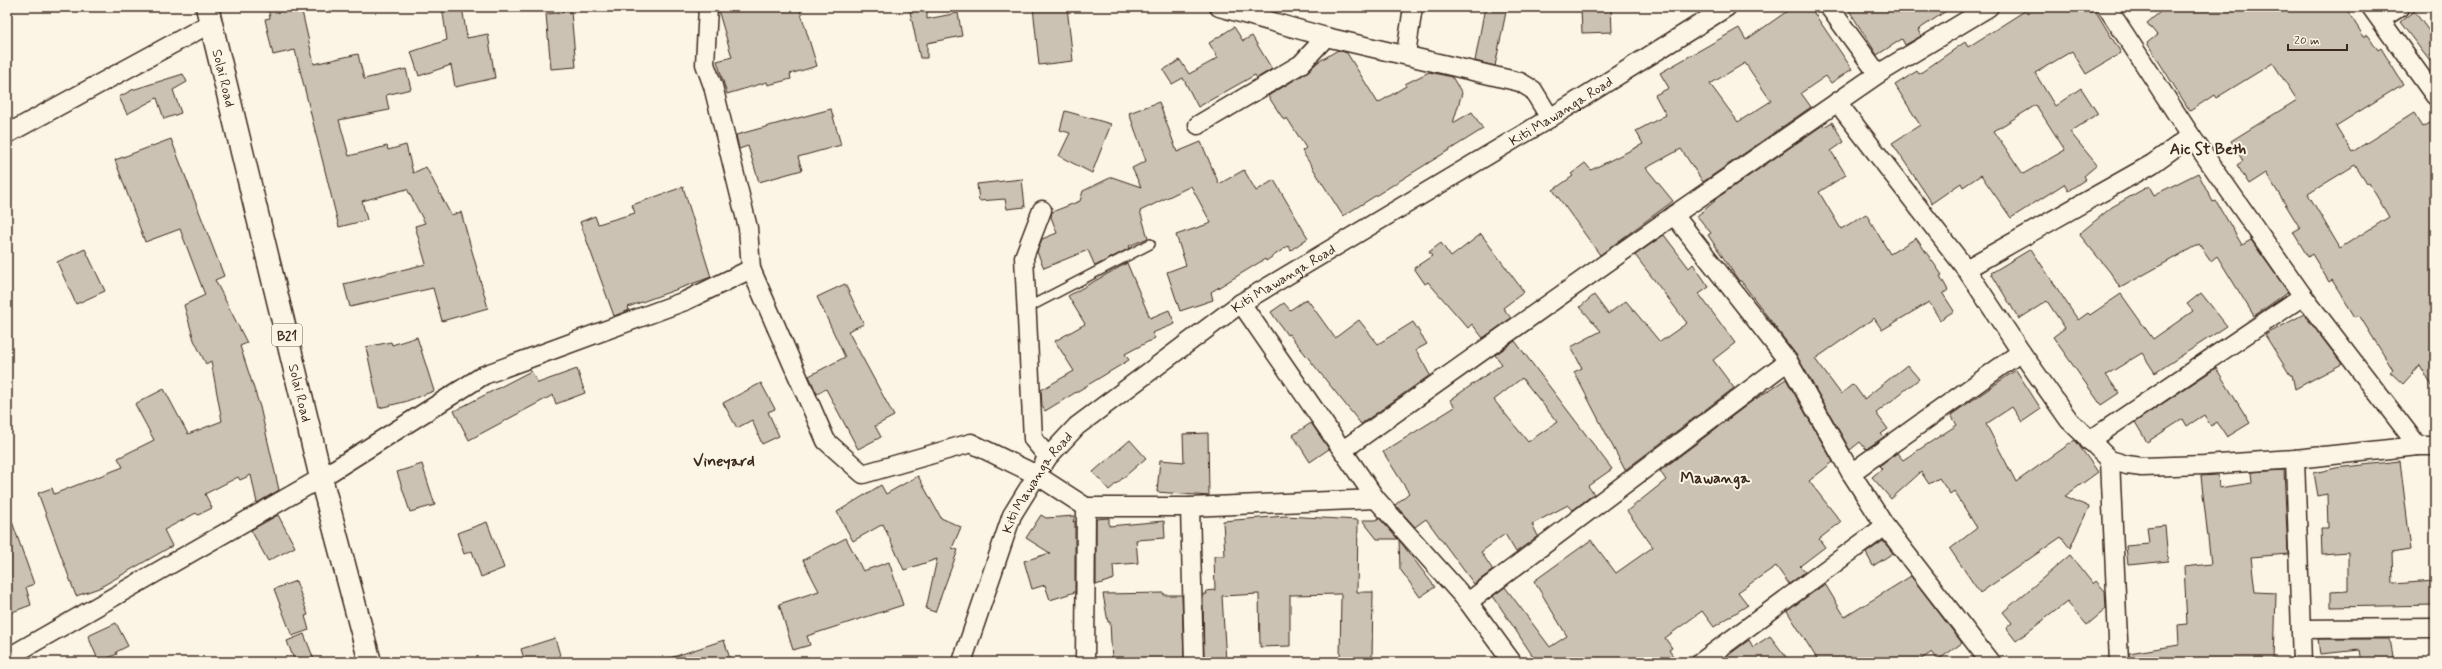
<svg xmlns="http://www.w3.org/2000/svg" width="2442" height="669" viewBox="0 0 2442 669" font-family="Mynerve,sans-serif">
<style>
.building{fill:#ccc2b3;stroke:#3b2a1e;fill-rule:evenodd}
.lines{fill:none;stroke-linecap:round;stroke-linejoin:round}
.lane-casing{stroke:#3b2a1e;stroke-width:12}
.street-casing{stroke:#3b2a1e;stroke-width:21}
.highway-casing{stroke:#3b2a1e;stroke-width:25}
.lane{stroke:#fcf5e5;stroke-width:9}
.street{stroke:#fcf5e5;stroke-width:18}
.highway{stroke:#fcf5e5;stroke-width:22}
.labels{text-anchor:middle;stroke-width:4;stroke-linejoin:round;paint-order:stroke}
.shield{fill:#fcf5e5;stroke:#75675a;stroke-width:1}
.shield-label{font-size:13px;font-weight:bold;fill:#3b2a1e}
.street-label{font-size:14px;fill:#3b2a1e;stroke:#fcf5e5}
.quarter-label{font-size:16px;font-weight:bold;fill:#3b2a1e;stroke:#fcf5e5}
</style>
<rect width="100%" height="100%" fill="#fcf5e5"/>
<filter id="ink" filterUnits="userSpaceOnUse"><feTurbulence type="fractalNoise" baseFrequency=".025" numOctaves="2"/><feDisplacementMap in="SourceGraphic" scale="8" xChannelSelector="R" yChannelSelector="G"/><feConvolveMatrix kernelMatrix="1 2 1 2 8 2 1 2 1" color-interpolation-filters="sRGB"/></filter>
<g filter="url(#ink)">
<g class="building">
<polygon points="268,7 301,7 314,64 358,54 364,79 406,69 411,89 386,95 389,110 339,120 349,156 387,146 388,150 406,145 413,173 426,167 451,215 461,212 488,308 442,321 433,288 350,307 344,284 426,264 415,226 425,223 407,189 362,201 367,220 339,227 295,50 273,55 265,19 270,18"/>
<polygon points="442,7 462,7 467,38 488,34 495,78 455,87 451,65 419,76 411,52 447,40"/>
<polygon points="720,7 799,7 817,66 790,74 791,79 768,85 767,82 727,94 717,61 732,57 719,13"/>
<polygon points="909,7 927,7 927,19 958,13 962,36 927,43 927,58 920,58"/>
<polygon points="1033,7 1067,7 1073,61 1039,65"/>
<polygon points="1485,7 1507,7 1495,66 1475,61"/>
<polygon points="1581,7 1611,7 1612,32 1582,33"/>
<path d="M1793,7h17l42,62 -21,14 -5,-7 -25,17 10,14 -108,75 -22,-33 -35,19 27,33 -73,54 -47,-65 20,-14 -2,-2 14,-11 6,7 52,-26 -7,-13 30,-16 -11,-20 14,-7 -9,-15 79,-45 7,12zM1745,63l26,38 -33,21 -28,-38z"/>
<polygon points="1847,7 1952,7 1918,30 1921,36 1905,45 1902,39 1877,55"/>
<path d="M2031,7h55l3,6 6,-3 26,43 -35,21 -14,-23 -37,22 20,33 26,-18 17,26 -28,18 27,33 -13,11 2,3 -18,12 -4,-7 -53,34 -30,-43 -18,12 -2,-4 -29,20 -40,-60 28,-18 -25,-40 22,-14 2,3 46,-32 3,5zM2036,105l29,45 -42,24 -29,-43z"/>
<path d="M2166,7h179l19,30 4,-2 10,15 3,-2 22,36 -67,42 16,26 62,-39 9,14 12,-7v272l-15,-27 -17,19 -13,-12 3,-2 -34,-55 -4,2 -23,-37 -3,2 -17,-28 -4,3 -15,-25 7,-4 -34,-55 -17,11 -12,-19 6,-4 -12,-20 66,-41 -24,-37 -57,35 -2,-3 -24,16 -43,-68 10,-8 -10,-12zM2355,165l12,19 2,-1 20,34 -49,31 -32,-54z"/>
<polygon points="2414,11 2435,39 2435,68 2400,22"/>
<polygon points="571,12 576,67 551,69 546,14"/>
<polygon points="1234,27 1243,41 1252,36 1272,69 1257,78 1255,75 1198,107 1183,78 1172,84 1163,70 1180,60 1189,74 1218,58 1209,43"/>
<polygon points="1338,50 1347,53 1378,103 1406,86 1405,84 1429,72 1452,77 1462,93 1453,123 1472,112 1483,129 1343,216 1302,151 1306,148 1287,118 1284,120 1268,96 1306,73 1318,62"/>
<polygon points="183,74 187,82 173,90 181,113 164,119 157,98 127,114 119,97 132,90"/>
<polygon points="1159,102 1177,152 1201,142 1219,184 1244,170 1256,191 1274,180 1308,238 1291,250 1288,246 1266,261 1265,259 1211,292 1213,300 1180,311 1167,272 1186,265 1176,235 1211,223 1191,186 1140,211 1148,238 1129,246 1130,248 1095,266 1088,250 1044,268 1037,252 1042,239 1057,233 1051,217 1052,212 1080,201 1083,191 1112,177 1141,187 1132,168 1146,161 1129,113"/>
<polygon points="831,109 841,145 798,157 802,170 759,182 748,146 739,149 736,135"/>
<polygon points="1065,111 1111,124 1092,173 1059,156 1070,133 1060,130"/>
<polygon points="1832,122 1844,142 1831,151 1846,175 1819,192 1841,229 1866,214 1890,254 1916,238 1942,275 1940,276 1948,290 1943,294 1954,311 1940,320 1929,302 1882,330 1874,318 1815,359 1841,394 1853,384 1864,399 1907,365 1919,379 1876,413 1888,429 1881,434 1884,437 1866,449 1860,442 1850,450 1797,356 1741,281 1739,281 1708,235 1711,233 1697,216 1715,201 1714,200 1823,125 1824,127"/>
<polygon points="171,139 224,276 215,280 247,343 240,346 260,407 279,490 257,503 251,475 240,480 238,477 205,494 212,508 198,515 196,513 164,530 172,546 99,588 76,596 38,493 52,488 54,494 123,467 118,458 154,440 135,404 164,389 188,434 222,421 211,361 206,364 194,340 184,305 205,295 180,229 145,242 115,160"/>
<polygon points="2198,173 2213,202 2216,201 2242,245 2251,240 2288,292 2254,316 2217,256 2211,261 2199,244 2120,288 2110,272 2079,234 2112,207 2149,186 2154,195"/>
<polygon points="1022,179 1025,207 1007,209 1005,199 979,201 977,184"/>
<polygon points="683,187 711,277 628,307 629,310 614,316 580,222 595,216 598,224 635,213 632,205"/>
<polygon points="1481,234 1524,292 1503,308 1511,318 1483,338 1472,324 1468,328 1428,282 1425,284 1414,268 1432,256 1429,252 1441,243 1451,257"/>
<polygon points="1664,235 1689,268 1693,264 1709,287 1699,294 1735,343 1713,360 1734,388 1625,470 1574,372 1582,368 1571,347 1601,331 1580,307 1594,295 1608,314 1626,301 1660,342 1687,323 1635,255"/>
<polygon points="85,249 105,291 76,304 57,262"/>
<polygon points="2031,249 2078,320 2088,313 2090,315 2121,294 2153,339 2193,311 2187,304 2201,293 2227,326 2155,373 2142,353 2106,375 2119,393 2101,405 2053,337 2065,328 2047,301 2019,319 1991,273"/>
<polygon points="1127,263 1150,318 1169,310 1175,324 1152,333 1155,338 1125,354 1129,360 1045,411 1042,406 1041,390 1074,371 1055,341 1085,324 1068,296"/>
<polygon points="845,284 864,324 848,331 894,416 875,426 881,437 858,449 826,389 817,394 809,376 845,357 817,297"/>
<polygon points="1307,299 1335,338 1359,320 1378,344 1413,322 1427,344 1416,350 1430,375 1361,424 1289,334 1287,335 1271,312 1284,303 1290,310"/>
<polygon points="2304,314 2342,364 2295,389 2292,375 2290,375 2265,335"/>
<polygon points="417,337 434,391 404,402 379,408 366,347 391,342 392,345"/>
<path d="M1515,341l97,128 -24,17 6,8 -21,16 -5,-5 -36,19 6,12 -22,16 -11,-18 -24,18 12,18 -19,14 -48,-65 -11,8 -20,-22 14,-12 -26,-41 72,-45 -5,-7 52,-36 -7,-9zM1522,378l35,44 -29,20 -34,-42z"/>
<polygon points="2216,368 2250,423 2227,437 2217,422 2211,426 2204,415 2187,426 2183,419 2147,442 2135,422"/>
<polygon points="577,369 585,393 556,404 553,395 469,440 454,411 531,371 538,383"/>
<polygon points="2016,370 2041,409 2022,422 2012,407 1986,424 2016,482 2075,440 2098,472 2065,496 2089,507 2070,548 2061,537 1980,593 1950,549 1977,528 1954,491 1950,494 1939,478 1929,484 1921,472 1891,499 1872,477 1882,469 1879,466 1897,453 1903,460 1957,425 1951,415"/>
<polygon points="1786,379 1833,462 1809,481 1841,522 1819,539 1825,547 1800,566 1805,572 1789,584 1776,566 1738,592 1748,605 1714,627 1702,611 1665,638 1672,648 1669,650 1677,662 1528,662 1534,658 1493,596 1505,587 1550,647 1567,636 1534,581 1591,540 1616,573 1653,547 1627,511 1666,480 1660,471 1751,402"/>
<polygon points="761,383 775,409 768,412 779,436 762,444 752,420 737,428 723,403"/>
<polygon points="1311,423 1329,449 1310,462 1293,435"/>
<polygon points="1208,433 1209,496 1157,492 1160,460 1184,462 1183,434"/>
<polygon points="1130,440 1146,458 1109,490 1093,472"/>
<polygon points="2400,461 2411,550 2392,553 2393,584 2435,581 2435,605 2331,607 2331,592 2348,591 2348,552 2322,554 2321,528 2328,528 2327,494 2318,496 2314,473 2336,468"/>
<polygon points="422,464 435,505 410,512 397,472"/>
<polygon points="2284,470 2288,554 2251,557 2255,592 2276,593 2274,662 2129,662 2129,653 2179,645 2178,625 2187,624 2184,567 2211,564 2201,476 2218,475 2219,488 2252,483 2251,472"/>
<polygon points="918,476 941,518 961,527 952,548 958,550 935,612 926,609 937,559 904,570 883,524 853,541 837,512 881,485 886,494"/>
<polygon points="9,513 34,584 26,587 31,605 7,614 7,514"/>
<polygon points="278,515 295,547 268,561 251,530"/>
<polygon points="1041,515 1046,518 1075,516 1073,522 1075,521 1075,592 1050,600 1045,585 1032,589 1024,561 1050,553 1026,538"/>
<polygon points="1285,516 1358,520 1357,592 1373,592 1372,661 1340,661 1341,594 1290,595 1290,646 1260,647 1259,594 1222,596 1226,662 1204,662 1203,594 1207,594 1206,591 1215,590 1214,556 1225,556 1223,521"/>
<polygon points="1109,518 1109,526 1164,521 1165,538 1136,540 1138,563 1113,565 1114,579 1096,585 1096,519"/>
<polygon points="1379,518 1398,539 1377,539 1362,520 1376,520"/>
<polygon points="487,522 504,568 481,577 472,551 464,554 457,533"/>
<polygon points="2165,525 2168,561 2128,565 2126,546 2149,544 2147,527"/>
<polygon points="846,538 863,571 889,562 903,605 807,636 810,645 793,650 779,604 819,591 803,560"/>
<polygon points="1399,540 1435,587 1420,597 1400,569"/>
<polygon points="1883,541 1893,553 1873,566 1866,553"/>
<polygon points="2070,555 2093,584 2096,581 2105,591 2106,609 2087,625 2067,602 2016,641 2006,628 2012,623 2003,612"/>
<polygon points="1911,576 1962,643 1938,660 1932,652 1917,662 1819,662 1787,611 1825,584 1845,617"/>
<polygon points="296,581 308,615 305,616 309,630 292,636 274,589"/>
<polygon points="1164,593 1164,595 1182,595 1184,662 1112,662 1110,622 1108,622 1103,594"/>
<polygon points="116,623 128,646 116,652 117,654 99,662 88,636"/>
<polygon points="304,634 315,662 295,662 287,641"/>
<polygon points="1770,636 1790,662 1719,662 1749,640 1753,647"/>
<polygon points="555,638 562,662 525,662 521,649"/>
<polygon points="2318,639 2390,639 2394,662 2362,662 2360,650 2320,654"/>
<polygon points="724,640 731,662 667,662 667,659"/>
</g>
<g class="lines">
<g class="lane-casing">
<polyline id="lane" points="1027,308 1150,244"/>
</g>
<g class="street-casing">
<g id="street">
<polyline points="1219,7 1326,37 1520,82 1533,90 1550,118"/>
<polyline points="1829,7 1878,74"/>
<polyline points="2107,7 2191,136 2303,296 2418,446"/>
<polyline points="2371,7 2435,96"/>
<polyline points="2381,19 2400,7"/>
<polyline points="1406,54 1413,7"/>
<polyline points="1837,102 1966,269 2021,352 2069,420 2110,460 2127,465 2142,467 2204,465 2295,459 2418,446 2435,446"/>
<polyline points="1198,125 1301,64 1326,37"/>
<polyline points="7,134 211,23"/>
<polyline points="1042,210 1024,257 1033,439 1048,457"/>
<polyline points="1674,215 1878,74 1989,7"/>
<polyline points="751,269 826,441 863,474 971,443 1035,474 1086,507"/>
<polyline points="1966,269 2152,164 2191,136"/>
<polyline points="1241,303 1376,499 1468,602 1512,662"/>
<polyline points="2089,441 2303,296"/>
<polyline points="1343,450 1674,215 1788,361 1851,473 1885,526 1990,662"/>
<polyline points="2295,459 2302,662"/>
<polyline points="2110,460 2119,662"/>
<polyline points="1851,473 2021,352"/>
<polyline points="1190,507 1194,662"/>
<polyline points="1468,602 1788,361"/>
<polyline points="2301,629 2435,628"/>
<polyline points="7,658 321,478 484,375 685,301 751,269 748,228 713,86 705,64 708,7"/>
<path id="s1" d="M962,662l50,-147 36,-58 29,-31 164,-123 309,-185 177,-111"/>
<polyline points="1085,662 1086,507 1190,507 1376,499"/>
<polyline points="1701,662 1885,526"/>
</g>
</g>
<g class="highway-casing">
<g id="highway">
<path id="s2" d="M207,7l114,471 49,184"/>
</g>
</g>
<use href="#lane" class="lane"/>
<use href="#street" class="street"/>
<use href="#highway" class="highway"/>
</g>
</g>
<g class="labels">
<rect class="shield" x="272" y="324" width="30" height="22" rx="3"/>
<g class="shield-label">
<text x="287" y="340">B21</text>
</g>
<g class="street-label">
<text dy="5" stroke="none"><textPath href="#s2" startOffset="73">Solai Road</textPath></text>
<text dy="5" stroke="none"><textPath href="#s1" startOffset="844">Kiti Mawanga Road</textPath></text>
<text dy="5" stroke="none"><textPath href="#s1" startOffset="520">Kiti Mawanga Road</textPath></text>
<text dy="5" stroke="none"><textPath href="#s2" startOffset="397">Solai Road</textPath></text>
<text dy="5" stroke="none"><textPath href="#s1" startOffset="196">Kiti Mawanga Road</textPath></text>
</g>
<g class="quarter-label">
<text x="2208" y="154">Aic St Beth</text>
<text x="724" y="466">Vineyard</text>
<text x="1715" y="483">Mawanga</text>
</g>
</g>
<rect width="2442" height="669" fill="none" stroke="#fcf5e5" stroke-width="24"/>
<rect x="12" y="12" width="2418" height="645" fill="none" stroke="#3b2a1e" stroke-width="1.5" filter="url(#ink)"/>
<path d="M2288 44v6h59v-6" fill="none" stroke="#3b2a1e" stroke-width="2"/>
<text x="2294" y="44" font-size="12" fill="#3b2a1e" stroke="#fcf5e5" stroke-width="3" paint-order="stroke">20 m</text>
</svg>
